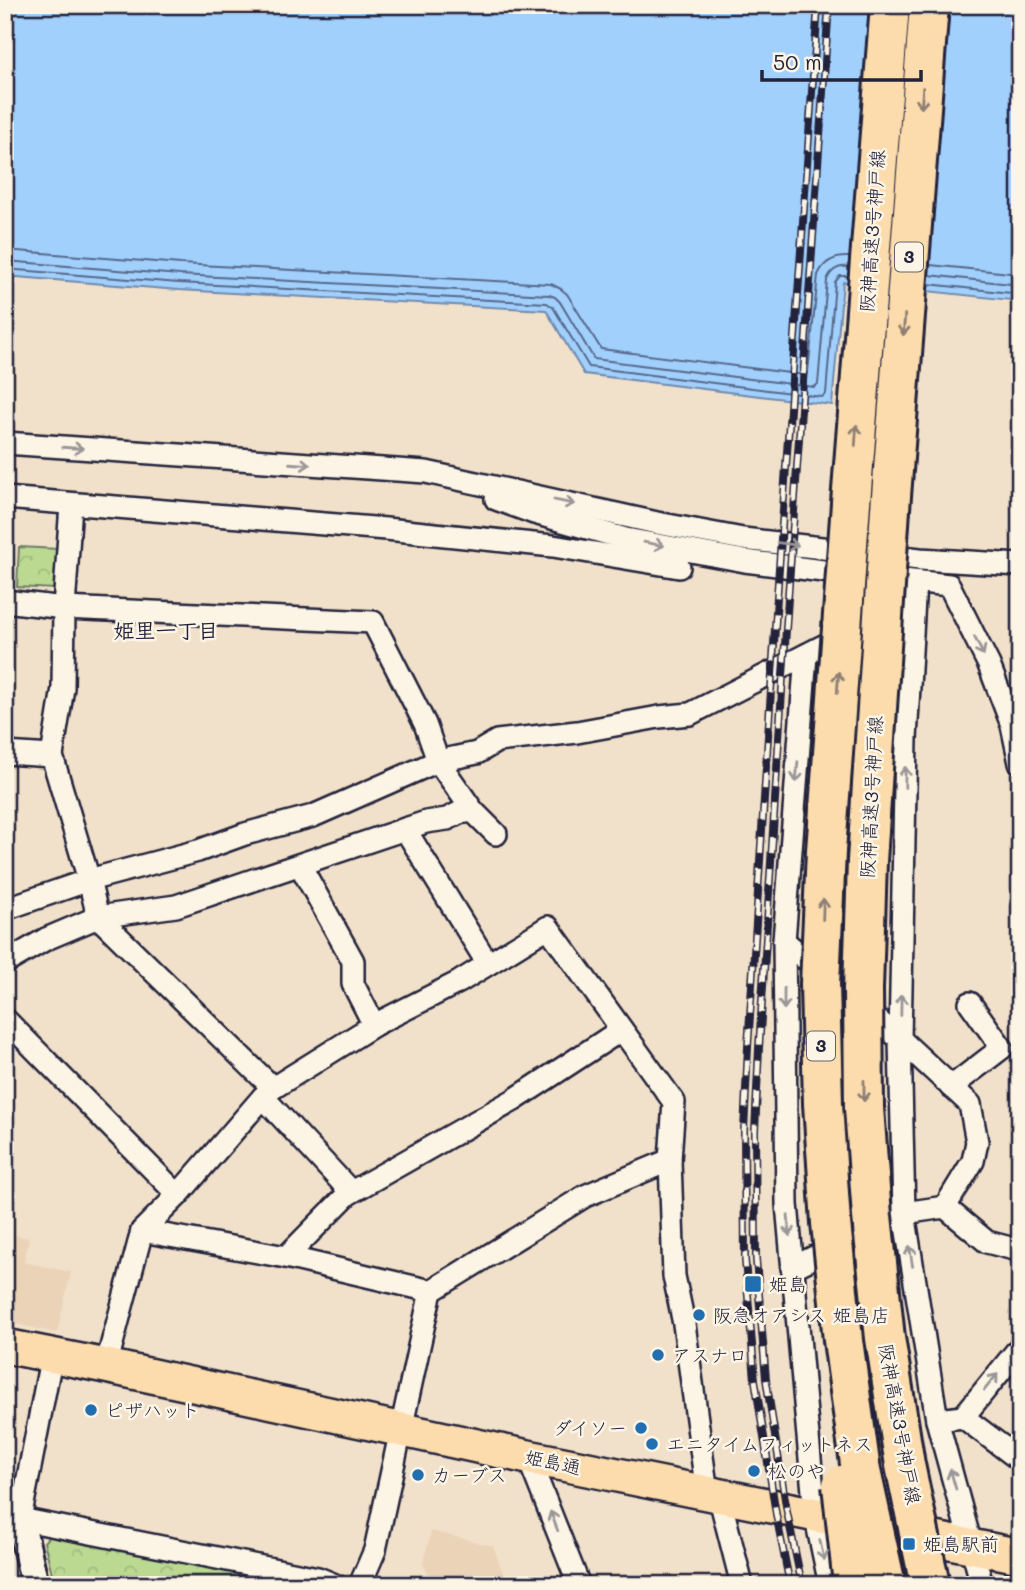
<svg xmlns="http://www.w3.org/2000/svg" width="1025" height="1590" viewBox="0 0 1025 1590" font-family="Mali,'Klee One',sans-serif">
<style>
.built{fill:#ebd3b7}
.park{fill:url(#park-crowns);stroke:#6e7e66;stroke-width:2}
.water{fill:#a2d0fd;stroke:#6f8aaf;stroke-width:2}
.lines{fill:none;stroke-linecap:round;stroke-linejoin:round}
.shore{stroke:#556889;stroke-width:2}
.minor-casing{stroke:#22223b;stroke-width:26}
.tertiary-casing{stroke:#22223b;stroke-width:32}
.primary-casing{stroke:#22223b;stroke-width:38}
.motorway-casing{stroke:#22223b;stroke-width:44}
.minor{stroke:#fcf5e5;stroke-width:21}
.tertiary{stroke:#fcf5e5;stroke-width:26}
.primary{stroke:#fcdcac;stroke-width:33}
.motorway{stroke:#fcdcac;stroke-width:38}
.rail-casing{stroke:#22223b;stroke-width:8}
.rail{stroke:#fcf5e5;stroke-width:5;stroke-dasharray:16;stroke-linecap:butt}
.motorway-bridge-casing{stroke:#22223b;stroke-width:44;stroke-linecap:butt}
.motorway-bridge{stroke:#fcdcac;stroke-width:38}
.oneway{stroke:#8f7f74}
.oneway2{stroke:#9a9698}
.poi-dot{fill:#1f6fb2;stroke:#fcf5e5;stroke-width:2.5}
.labels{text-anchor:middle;stroke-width:5;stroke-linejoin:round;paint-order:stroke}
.shield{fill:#fcf5e5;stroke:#63616e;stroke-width:2}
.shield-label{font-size:18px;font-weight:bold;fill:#22223b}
.street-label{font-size:19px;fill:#22223b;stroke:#fcf5e5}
.poi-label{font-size:19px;fill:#22223b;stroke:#fcf5e5;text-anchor:start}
.neighbourhood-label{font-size:21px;font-weight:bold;fill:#22223b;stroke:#fcf5e5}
</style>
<defs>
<pattern id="park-crowns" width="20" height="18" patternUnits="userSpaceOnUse" patternTransform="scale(1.75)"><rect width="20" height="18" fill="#bbd991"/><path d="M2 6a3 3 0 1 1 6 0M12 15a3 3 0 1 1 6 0" fill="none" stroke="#a0ba7e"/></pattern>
</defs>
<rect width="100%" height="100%" fill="#f2e1ca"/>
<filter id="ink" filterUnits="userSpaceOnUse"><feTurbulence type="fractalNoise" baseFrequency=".0143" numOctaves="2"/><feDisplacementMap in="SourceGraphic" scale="14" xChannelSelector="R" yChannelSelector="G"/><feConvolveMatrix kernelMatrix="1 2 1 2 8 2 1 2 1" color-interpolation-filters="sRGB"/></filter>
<g filter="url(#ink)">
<g class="built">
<polygon points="5,1233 29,1238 24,1262 71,1272 57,1333 5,1322"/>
<polygon points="431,1531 493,1546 508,1585 434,1585 423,1564"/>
</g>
<g class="park">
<polygon points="19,547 58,549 55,589 17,587"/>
<polygon points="52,1533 305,1585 55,1585 44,1542"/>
</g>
<polygon class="water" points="5,5 1020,5 1020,301 843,282 832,405 584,374 546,310 179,290 5,276"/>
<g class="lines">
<g class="shore">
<path d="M5,250l176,14 370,20 10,5 6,5 34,55 204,26 3,-3 10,-97c6,-14 16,-19 31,-18"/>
<path d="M5,261l175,14 369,20 6,2 5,5 34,57 220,28 4,-3 9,-104c4,-10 11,-14 21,-13"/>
<polyline points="930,265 1020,274"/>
<polyline points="5,269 179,283 547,303 553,307 589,367 822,397 826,394 835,282 840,276 848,276"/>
<polyline points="929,275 1020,285"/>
<polyline points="928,284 1020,294"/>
</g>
<g class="minor-casing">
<g id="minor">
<polyline points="5,443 426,472 657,523 743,539 920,559 1020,565"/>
<polyline points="5,498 386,529 553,546 679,567"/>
<polyline points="496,499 534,513 626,539 745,561 854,575"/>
<polyline points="71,504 64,608 63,688 52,756 89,880 98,917 273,1088"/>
<polyline points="903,580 949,585 989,665 1012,725 1020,763"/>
<polyline points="915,582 906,739 900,1039 904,1213 937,1420 982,1585"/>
<polyline points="5,601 64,608 373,622 425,724 438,761 473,811"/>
<polyline points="806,655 784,941 787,1204 815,1514 830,1585"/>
<polyline points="5,753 52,756"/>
<polyline points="405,829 488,964"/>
<polyline points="300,865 353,961 353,984 374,1025"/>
<polyline points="5,909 89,880 198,851 245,834 313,816 438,761 477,753 497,741 577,732 659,717 690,714 876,619 886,609"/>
<polyline points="784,941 900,1039 970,1104 977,1142 973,1161 945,1207"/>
<polyline points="5,963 46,939 98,917 176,906 426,822 447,819 459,813 473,811 496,834"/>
<polyline points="5,1019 178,1195"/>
<polyline points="951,1087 1002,1048 970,1003"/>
<polyline points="263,1097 351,1192"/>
<polyline points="142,1231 178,1195 263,1097 273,1088 374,1025 459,982 548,927 674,1102 670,1160 674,1276 684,1324 707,1493"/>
<polyline points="286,1257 348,1194 514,1100 621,1030"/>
<polyline points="792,1268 904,1213 945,1207 987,1242 1018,1250 1020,1252"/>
<polyline points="106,1366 142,1231 286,1257 431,1291 585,1196 670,1160"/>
<polyline points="963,1417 1020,1347"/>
<polyline points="937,1420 963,1417 1020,1460"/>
<polyline points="528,1457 579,1585"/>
<polyline points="719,1495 742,1585"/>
<polyline points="5,1516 318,1578 335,1585"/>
<polyline points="20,1519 52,1354"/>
<polyline points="360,1585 375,1550 431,1291"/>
</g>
</g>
<g class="tertiary-casing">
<polyline id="tertiary" points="20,1519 35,1585"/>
</g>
<g class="primary-casing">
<polyline id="primary" points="5,1346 106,1366 528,1457 1020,1556"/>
</g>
<g class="motorway-casing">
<g id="motorway">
<polyline points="851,503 890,5"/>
<polyline points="890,509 929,5"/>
</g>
</g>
<use href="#minor" class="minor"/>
<use href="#tertiary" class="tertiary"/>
<use href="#primary" class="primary"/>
<use href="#motorway" class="motorway"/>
<g class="rail-casing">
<g id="rail">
<polyline points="790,1585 776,1514 755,1380 745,1260 744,1131 748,1047 777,597 818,5"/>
<polyline points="802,1585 787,1512 766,1379 756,1259 755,1131 759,1048 788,598 829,5"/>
</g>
</g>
<use href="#rail" class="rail"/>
<g class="motorway-bridge-casing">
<g id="motorway-bridge">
<polyline points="851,503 826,851 820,984 823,1104 831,1223 843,1340 861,1471 886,1585"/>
<polyline points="890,509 867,861 863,989 864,1108 872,1216 885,1338 905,1465 930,1585"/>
<polyline points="842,1485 853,1584"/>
</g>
</g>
<use href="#motorway-bridge" class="motorway-bridge"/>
</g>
<defs><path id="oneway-shaft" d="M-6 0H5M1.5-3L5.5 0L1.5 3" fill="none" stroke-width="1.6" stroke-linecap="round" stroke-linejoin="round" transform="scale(1.75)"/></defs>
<g class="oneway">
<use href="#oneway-shaft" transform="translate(922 98) rotate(94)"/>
<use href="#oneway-shaft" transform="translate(904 325) rotate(94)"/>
<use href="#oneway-shaft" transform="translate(856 435) rotate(-86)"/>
<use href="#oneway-shaft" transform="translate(838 682) rotate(-86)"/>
<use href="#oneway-shaft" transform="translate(823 909) rotate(-88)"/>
<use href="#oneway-shaft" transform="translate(864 1091) rotate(90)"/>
</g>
<g class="oneway2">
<use href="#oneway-shaft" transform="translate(73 448) rotate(4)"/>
<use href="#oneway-shaft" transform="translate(300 464) rotate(4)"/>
<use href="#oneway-shaft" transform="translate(564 502) rotate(12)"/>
<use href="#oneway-shaft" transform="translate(654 544) rotate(10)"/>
<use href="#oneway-shaft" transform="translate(788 544) rotate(7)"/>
<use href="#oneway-shaft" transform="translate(979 646) rotate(63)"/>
<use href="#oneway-shaft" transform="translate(797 772) rotate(95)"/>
<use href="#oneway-shaft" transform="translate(905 777) rotate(-89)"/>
<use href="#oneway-shaft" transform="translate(784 999) rotate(90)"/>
<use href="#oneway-shaft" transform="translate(901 1005) rotate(-89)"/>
<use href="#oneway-shaft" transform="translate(789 1226) rotate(85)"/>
<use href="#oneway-shaft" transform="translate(911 1256) rotate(-99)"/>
<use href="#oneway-shaft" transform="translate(991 1382) rotate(-51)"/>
<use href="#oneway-shaft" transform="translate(953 1479) rotate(-106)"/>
<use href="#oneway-shaft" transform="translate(554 1521) rotate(-111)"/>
<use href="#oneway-shaft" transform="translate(822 1550) rotate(77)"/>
</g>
</g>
<g class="poi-dot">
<rect x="744" y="1275" width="18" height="18" rx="3.5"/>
<circle cx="699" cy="1315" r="7"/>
<circle cx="658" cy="1355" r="7"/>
<circle cx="91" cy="1410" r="7"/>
<circle cx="641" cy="1428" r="7"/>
<circle cx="652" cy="1444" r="7"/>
<circle cx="754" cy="1471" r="7"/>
<circle cx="418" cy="1475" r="7"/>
<rect x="902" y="1537" width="14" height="14" rx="3.5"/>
</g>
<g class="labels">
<g class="shield">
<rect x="895" y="242.5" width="28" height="29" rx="5"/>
<rect x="807" y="1031.5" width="28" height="29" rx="5"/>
</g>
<g class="shield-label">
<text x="909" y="263">3</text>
<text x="821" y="1052">3</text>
</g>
<g class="street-label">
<text transform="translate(872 231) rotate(-86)" y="7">阪神高速3号神戸線</text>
<text transform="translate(871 797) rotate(-87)" y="7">阪神高速3号神戸線</text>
<text transform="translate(900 1424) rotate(80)" y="7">阪神高速3号神戸線</text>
<text transform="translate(553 1462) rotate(12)" y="7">姫島通</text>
</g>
<g class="poi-label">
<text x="769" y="1291">姫島</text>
<text x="713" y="1322">阪急オアシス 姫島店</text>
<text x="672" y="1362">アスナロ</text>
<text x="105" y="1417">ピザハット</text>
<text x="627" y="1435" text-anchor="end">ダイソー</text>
<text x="666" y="1451">エニタイムフィットネス</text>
<text x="768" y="1478">松のや</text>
<text x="432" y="1482">カーブス</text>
<text x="923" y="1551">姫島駅前</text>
</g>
<g class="neighbourhood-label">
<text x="166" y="638">姫里一丁目</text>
</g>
</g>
<rect width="1025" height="1590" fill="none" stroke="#fcf5e5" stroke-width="28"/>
<rect x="14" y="14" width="997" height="1562" fill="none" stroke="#22223b" stroke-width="2.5" filter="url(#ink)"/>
<path d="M762 70v10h159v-10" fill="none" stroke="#22223b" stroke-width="3.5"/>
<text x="773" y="70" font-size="21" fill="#22223b" stroke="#fcf5e5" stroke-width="5" paint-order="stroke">50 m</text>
</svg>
